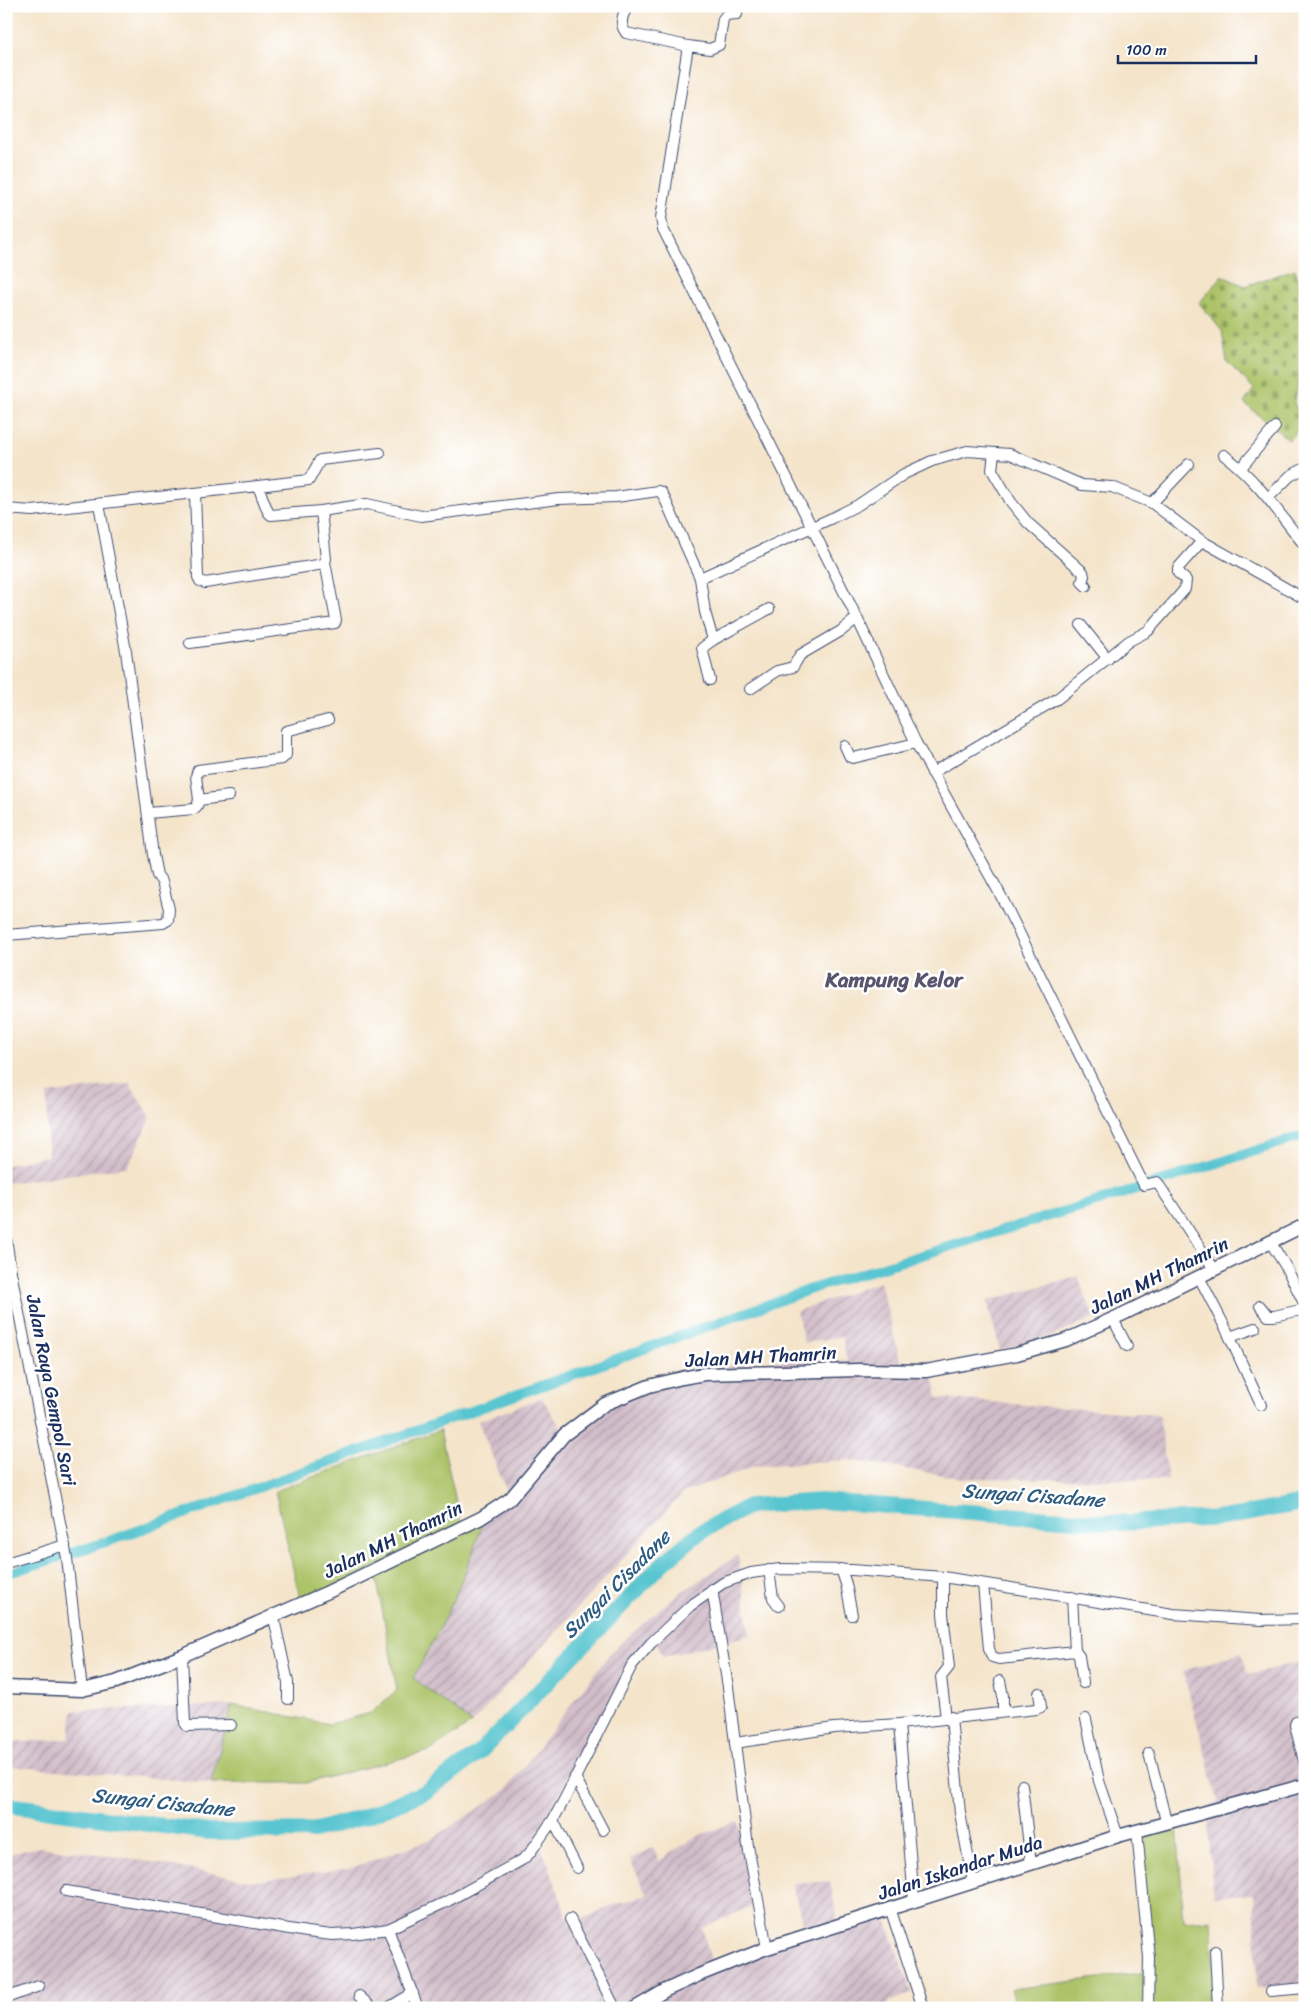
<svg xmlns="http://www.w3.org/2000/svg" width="1311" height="2014" viewBox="0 0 1311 2014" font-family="Sriracha,sans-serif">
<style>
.industrial{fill:url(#industrial-furrows)}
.grass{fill:#acc368;stroke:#647963}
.cemetery{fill:url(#cemetery-stones);stroke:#647963}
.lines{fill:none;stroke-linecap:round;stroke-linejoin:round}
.canal{stroke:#59c5d0;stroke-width:10}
.river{stroke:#59c5d0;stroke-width:16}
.minor-casing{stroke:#3c4a6e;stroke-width:12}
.tertiary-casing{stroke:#3c4a6e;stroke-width:15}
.minor{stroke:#fff;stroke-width:10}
.tertiary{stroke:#fff;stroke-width:12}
.labels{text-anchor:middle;stroke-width:5;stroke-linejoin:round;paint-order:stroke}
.street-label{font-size:19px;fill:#1b2f5e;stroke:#fff}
.water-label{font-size:20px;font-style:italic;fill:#2e5c80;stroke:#fff}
.quarter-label{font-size:21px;font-weight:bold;fill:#5a556e;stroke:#fff}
</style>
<defs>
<pattern id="industrial-furrows" width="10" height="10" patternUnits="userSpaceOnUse" patternTransform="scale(1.25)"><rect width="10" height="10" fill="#d1bdc9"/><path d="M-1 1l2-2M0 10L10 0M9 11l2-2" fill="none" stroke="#a99aa6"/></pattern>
<pattern id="cemetery-stones" width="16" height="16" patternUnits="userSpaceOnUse" patternTransform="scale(1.25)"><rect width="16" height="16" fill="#acc368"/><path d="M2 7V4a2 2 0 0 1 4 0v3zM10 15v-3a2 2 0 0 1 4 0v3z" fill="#8b9f59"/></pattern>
</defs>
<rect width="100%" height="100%" fill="#fff"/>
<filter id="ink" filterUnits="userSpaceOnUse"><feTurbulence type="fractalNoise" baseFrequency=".02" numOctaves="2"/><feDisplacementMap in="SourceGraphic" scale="10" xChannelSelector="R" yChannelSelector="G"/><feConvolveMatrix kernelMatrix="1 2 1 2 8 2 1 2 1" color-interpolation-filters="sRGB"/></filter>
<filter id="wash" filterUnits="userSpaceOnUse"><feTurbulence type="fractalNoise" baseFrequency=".0096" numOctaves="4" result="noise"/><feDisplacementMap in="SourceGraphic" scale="20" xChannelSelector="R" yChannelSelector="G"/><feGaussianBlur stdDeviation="1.12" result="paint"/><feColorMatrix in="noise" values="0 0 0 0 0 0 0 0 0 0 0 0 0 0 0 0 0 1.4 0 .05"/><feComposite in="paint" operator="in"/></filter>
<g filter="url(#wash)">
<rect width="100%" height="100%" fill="#f4e4ca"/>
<g class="industrial">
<polygon points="129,1083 151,1118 127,1167 6,1183 6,1165 48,1156 47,1094"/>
<polygon points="1078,1276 1094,1318 1057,1334 1000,1350 987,1301"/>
<polygon points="880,1282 901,1363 930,1360 938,1398 1159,1415 1168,1480 961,1478 849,1460 755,1466 683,1493 472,1723 413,1679 437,1636 478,1539 485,1514 508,1495 478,1421 542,1398 562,1429 601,1399 670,1371 779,1361 847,1360 842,1336 804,1343 797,1311"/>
<polygon points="738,1555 750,1635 663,1657 657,1643 633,1667 577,1759 536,1838 548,1863 570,1925 611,1906 647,1895 630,1859 653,1848 659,1861 695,1837 738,1821 754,1905 702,1928 712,1963 804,1928 792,1884 830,1881 839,1928 884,1914 912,1993 888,2002 889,2008 6,2008 6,1855 39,1847 122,1857 255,1881 351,1868 432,1839 506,1790 611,1652 671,1599"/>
<polygon points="1241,1653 1249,1675 1305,1660 1305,1985 1257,1988 1254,1894 1213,1896 1207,1808 1218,1801 1183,1671"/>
<polygon points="232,1705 211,1783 6,1766 6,1743 69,1739 73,1711"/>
</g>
<g class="grass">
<path d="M440,1430l21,94 24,-10c-16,57 -43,113 -72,164l59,45 -42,28 -124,32h-95l21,-78 97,19 42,-11 26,-23 -21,-114 -74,31 -27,-116z"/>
<polygon points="1177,1825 1184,1922 1211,1920 1216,1994 1207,1995 1209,2008 1017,2008 1011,1989 1148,1972 1137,1836"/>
</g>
<polygon class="cemetery" points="1295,269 1305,300 1305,354 1294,404 1305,418 1305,422 1289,440 1244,403 1254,389 1227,362 1222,331 1199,303 1222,276 1245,286"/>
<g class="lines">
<polyline class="canal" points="6,1574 109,1541 814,1288 1115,1196 1305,1135"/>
<polyline class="river" points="6,1805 209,1832 313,1831 363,1817 425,1792 478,1754 662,1564 700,1532 749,1506 821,1501 1117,1523 1224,1518 1297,1504 1305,1501"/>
</g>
</g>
<g filter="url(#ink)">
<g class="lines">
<g class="minor-casing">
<g id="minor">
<path d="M629,6c-7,8 -10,18 -3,27l62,13"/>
<polyline points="738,6 737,14 726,15 723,19 719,45 710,49 688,46 661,218 663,229 857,618 916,743 1000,894 1144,1185 1157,1182 1214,1269"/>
<polyline points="994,453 992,470 1011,502 1028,523 1083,572 1084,576 1082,582 1086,586"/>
<path d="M1224,455c33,25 55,58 81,91"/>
<polyline points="1241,468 1275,427"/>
<polyline points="258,486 309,480 320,460 380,453"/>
<polyline points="195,493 198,577 200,581 205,583 324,564 326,559 321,511"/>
<polyline points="1268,498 1290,476 1305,468"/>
<polyline points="1152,503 1189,464"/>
<polyline points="6,509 32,511 258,486 268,512 271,515 321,511 367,504 421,516 559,499 616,497 658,491 661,492 664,497 700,578 705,612 713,640"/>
<polyline points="700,578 832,518 858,505 904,474 932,461 967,451 1010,454 1082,485 1112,487 1152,503 1202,541 1305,599"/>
<polyline points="1081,625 1108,659"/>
<polyline points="190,643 335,623 336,620 325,562"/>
<polyline points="710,680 702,648 713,640 769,609"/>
<polyline points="750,689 777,671 793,667 800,655 841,631 857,618"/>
<polyline points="845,746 850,757 853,758 916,743"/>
<polyline points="932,773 1057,699 1129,641 1148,631 1185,589 1186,580 1178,573 1178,568 1202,541"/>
<polyline points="199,800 196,776 198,770 282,759 286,755 286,731 328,720"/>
<polyline points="148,813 194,809 197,806 199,800 229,796"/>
<polyline points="6,935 163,923 168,920 169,909 162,882 157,875 153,855 126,651 99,504"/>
<polyline points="6,1238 11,1272 67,1558 82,1690"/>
<polyline points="1271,1243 1286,1267 1305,1305"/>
<polyline points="1199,1277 1227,1331 1261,1405"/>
<polyline points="1260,1306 1268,1316 1274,1316 1305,1309"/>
<polyline points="1113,1319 1127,1346"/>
<polyline points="1230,1337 1255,1328"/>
<polyline points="6,1563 65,1545"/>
<polyline points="841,1569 846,1584 852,1615"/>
<polyline points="769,1570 773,1598 779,1606"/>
<polyline points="943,1577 943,1614 949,1667 941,1677 946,1718"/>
<polyline points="983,1584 989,1649 992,1657 999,1659 1075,1651 1079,1656 1083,1683"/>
<polyline points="712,1589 728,1687 748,1846 767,1948"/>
<polyline points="1072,1597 1075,1651"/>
<polyline points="273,1614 288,1682 288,1699"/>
<polyline points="182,1656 185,1723 187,1726 231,1725"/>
<polyline points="1000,1681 1003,1696 1003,1712"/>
<polyline points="951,1717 960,1813 973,1882"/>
<polyline points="1086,1719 1099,1781 1118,1836"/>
<polyline points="1305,1720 1296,1722 1295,1725 1305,1765"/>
<polyline points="899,1724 914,1900"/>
<polyline points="735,1743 834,1728 899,1724 1036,1709 1041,1707 1039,1693"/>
<polyline points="1149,1753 1166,1821"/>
<polyline points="575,1777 603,1830"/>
<polyline points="1022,1785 1031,1864"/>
<polyline points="553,1820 577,1868"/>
<polyline points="1137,1831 1149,1958 1148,2008"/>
<polyline points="66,1891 307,1932 332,1935 353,1934 388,1929 448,1901 522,1860 529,1854 553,1820 564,1800 632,1665 651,1643 690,1606 723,1583 751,1573 780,1569 852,1570 943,1577 1173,1614 1261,1620 1305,1619"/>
<polyline points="890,1908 923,2008"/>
<polyline points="570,1919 615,2008"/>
<polyline points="388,1929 418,2008"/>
<polyline points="1215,1951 1218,2008"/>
<polyline points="1271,1991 1305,1988"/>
<polyline points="359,1996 372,2008"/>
<polyline points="6,1998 39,1986"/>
<polyline points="388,2008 413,1993"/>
</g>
</g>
<g class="tertiary-casing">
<g id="tertiary">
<polyline points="6,1687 82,1690 116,1682 182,1656 328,1592 481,1518 510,1499 564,1435 605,1404 649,1386 682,1378 704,1374 858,1370 926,1371 1017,1354 1066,1340 1121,1315 1305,1225"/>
<polyline points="635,2008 666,1990 699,1975 767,1948 1118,1836 1305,1785"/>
</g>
</g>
<use href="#minor" class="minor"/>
<use href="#tertiary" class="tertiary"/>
</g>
</g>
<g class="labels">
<g class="street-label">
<text transform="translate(1159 1275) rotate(-26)" y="7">Jalan MH Thamrin</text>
<text transform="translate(761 1356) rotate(-3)" y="7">Jalan MH Thamrin</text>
<text transform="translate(52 1390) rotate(79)" y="7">Jalan Raya Gempol Sari</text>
<text transform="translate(393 1539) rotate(-26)" y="7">Jalan MH Thamrin</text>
<text transform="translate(960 1867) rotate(-18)" y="7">Jalan Iskandar Muda</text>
</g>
<g class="water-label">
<text transform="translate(1033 1495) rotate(4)" y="7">Sungai Cisadane</text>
<text transform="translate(616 1584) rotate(-45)" y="7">Sungai Cisadane</text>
<text transform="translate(163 1802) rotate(6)" y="7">Sungai Cisadane</text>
</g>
<g class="quarter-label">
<text x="894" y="987">Kampung Kelor</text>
</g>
</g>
<rect width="1311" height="2014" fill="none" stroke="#fff" stroke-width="25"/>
<path d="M1118 55v8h138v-8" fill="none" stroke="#1b2f5e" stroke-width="2.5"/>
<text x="1126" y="55" font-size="15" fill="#1b2f5e" stroke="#ffffff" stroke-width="4" paint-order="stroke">100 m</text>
</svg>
